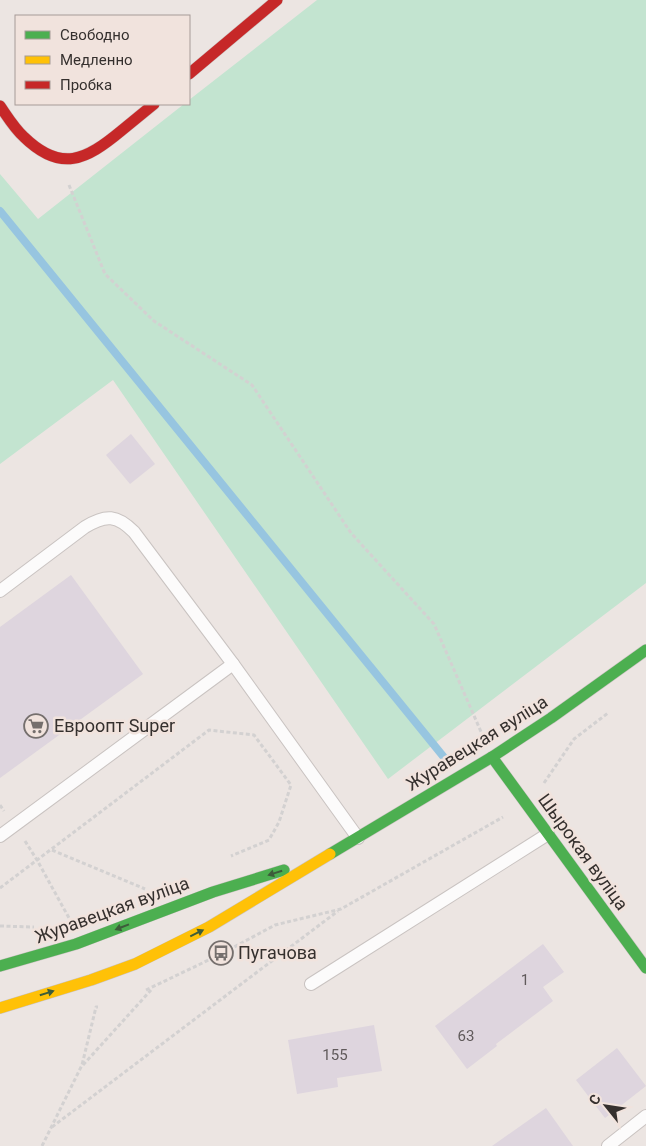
<svg xmlns="http://www.w3.org/2000/svg" width="646" height="1146" viewBox="0 0 646 1146" font-family="Roboto,sans-serif">
<style>
.green{fill:#c3e4d0}
.lines{fill:none;stroke-linecap:round;stroke-linejoin:round}
.stream{stroke:#97c5e0;stroke-width:8}
.building{fill:#ded5de}
.lane-casing{stroke:#c9c3c1;stroke-width:14}
.fast-casing{stroke:#c9c3c1;stroke-width:12}
.slow-casing{stroke:#c9c3c1;stroke-width:12}
.jam-casing{stroke:#c9c3c1;stroke-width:12}
.path{stroke:#d3d1d1;stroke-width:3;stroke-dasharray:4 2.5;stroke-linecap:butt}
.lane{stroke:#fcfbfb;stroke-width:12}
.fast{stroke:#4caf50;stroke-width:11}
.slow{stroke:#ffc107;stroke-width:11}
.jam{stroke:#c62828;stroke-width:11}
.oneway{fill:#3d5c3a}
.labels{text-anchor:middle;stroke-width:5;stroke-linejoin:round;paint-order:stroke}
.number-label{font-size:15px;fill:#605a5b}
.poi-label{font-size:18px;fill:#35302e;stroke:#f1e3dd;text-anchor:start}
.street-label{font-size:18px;fill:#35302e;stroke:#f1e3dd}
</style>
<rect width="100%" height="100%" fill="#ece5e2"/>
<polygon class="green" points="317,0 646,0 646,583 388,779 113,380 0,464 0,174 38,219 184,104 189,104 189,100"/>
<g class="lines">
<polyline class="stream" points="0,211 447,761"/>
</g>
<g class="building">
<polygon points="131,434 155,464 130,484 106,455"/>
<polygon points="71,575 143,674 0,778 0,627"/>
<polygon points="543,944 564,972 543,987 553,1001 496,1044 497,1046 467,1069 435,1026"/>
<polygon points="374,1025 382,1071 337,1078 338,1087 297,1094 288,1040"/>
<polygon points="617,1048 646,1086 605,1118 576,1080"/>
<polygon points="546,1108 573,1146 492,1146"/>
</g>
<g class="lines">
<g class="lane-casing">
<g id="lane">
<path d="M0,591l85,-64c21,-13 32,-12 49,5l99,132 125,174"/>
<polyline points="0,836 233,664"/>
<polyline points="311,984 548,834"/>
<polyline points="608,1146 646,1116"/>
</g>
</g>
<g class="fast-casing">
<g id="fast">
<polyline points="492,757 646,968"/>
<polyline points="330,854 492,757 551,718 646,650"/>
<polyline points="0,966 76,944 213,892 284,870"/>
</g>
</g>
<g class="slow-casing">
<polyline id="slow" points="0,1008 91,980 135,964 209,927 330,854"/>
</g>
<g class="jam-casing">
<g id="jam">
<polyline points="189,74 277,0"/>
<path d="M0,106c7,10 14,22 24,31 37,36 62,23 97,-6 11,-9 22,-18 33,-27"/>
</g>
</g>
<g class="path">
<polyline points="69,185 105,274 154,321 252,385 351,533 434,624 482,734"/>
<polyline points="544,783 574,739 608,713"/>
<polyline points="0,805 4,811"/>
<polyline points="25,841 37,860 69,918"/>
<polyline points="52,850 145,889"/>
<polyline points="0,888 209,730 254,735 291,785 279,822 269,840 231,856"/>
<polyline points="0,926 34,927"/>
<polyline points="223,953 275,925 341,909 503,817"/>
<polyline points="146,990 217,956"/>
<polyline points="83,1065 151,990"/>
<polyline points="52,1127 338,911"/>
<polyline points="42,1146 82,1065 96,1007 98,1007"/>
</g>
<use href="#lane" class="lane"/>
<use href="#fast" class="fast"/>
<use href="#slow" class="slow"/>
<use href="#jam" class="jam"/>
</g>
<defs><path id="oneway-solid" d="M-6-.8H1V-3.2L6.5 0L1 3.2V.8H-6Z" transform="scale(1.25)"/></defs>
<g class="oneway">
<use href="#oneway-solid" transform="translate(275 873) rotate(163)"/>
<use href="#oneway-solid" transform="translate(122 927) rotate(159)"/>
<use href="#oneway-solid" transform="translate(197 933) rotate(-26)"/>
<use href="#oneway-solid" transform="translate(47 993) rotate(-17)"/>
</g>
<defs>
<g id="supermarket-ring" transform="scale(1.25)"><circle r="9.5" fill="#f1e3dd" stroke="#756f6d" stroke-width="1.5"/><path d="M-6-5.5h2.5l.6 2H6L4.5 2H-2.5L-4.4-4H-6ZM-1.5 3.2a1.3 1.3 0 1 0 .1 0ZM3 3.2a1.3 1.3 0 1 0 .1 0Z" fill="#756f6d"/></g>
<g id="bus-ring" transform="scale(1.25)"><circle r="9.5" fill="#f1e3dd" stroke="#756f6d" stroke-width="1.5"/><path d="M-5-6H5V4H4V6H2V4H-2V6H-4V4H-5ZM-3.5-4V0h7V-4ZM-3.5 1.2v1.5H-2V1.2ZM2 1.2v1.5H3.5V1.2Z" fill="#756f6d"/></g>
</defs>
<g fill-rule="evenodd">
<use href="#supermarket-ring" x="36" y="726"/>
<use href="#bus-ring" x="221" y="953"/>
</g>
<g class="labels">
<g class="number-label">
<text x="525" y="985">1</text>
<text x="466" y="1041">63</text>
<text x="335" y="1060">155</text>
</g>
<g class="poi-label">
<text x="54" y="732">Евроопт Super</text>
<text x="238" y="959">Пугачова</text>
</g>
<g class="street-label">
<text transform="translate(477 743) rotate(-32)" y="6">Журавецкая вуліца</text>
<text transform="translate(583 852) rotate(54)" y="6">Шырокая вуліца</text>
<text transform="translate(112 910) rotate(-20)" y="6">Журавецкая вуліца</text>
</g>
</g>
<rect x="15" y="15" width="175" height="90" fill="#f1e3dd" stroke="#a69b97"/>
<rect x="25" y="31" width="25" height="8" fill="#4caf50" stroke="#a69b97"/>
<text x="60" y="40" font-size="15" fill="#35302e">Свободно</text>
<rect x="25" y="56" width="25" height="8" fill="#ffc107" stroke="#a69b97"/>
<text x="60" y="65" font-size="15" fill="#35302e">Медленно</text>
<rect x="25" y="81" width="25" height="8" fill="#c62828" stroke="#a69b97"/>
<text x="60" y="90" font-size="15" fill="#35302e">Пробка</text>
<g transform="translate(606 1106) rotate(300)" stroke="#f1e3dd" stroke-width="4" paint-order="stroke">
<path d="M0-4L9 19L0 12L-9 19Z" fill="#35302e"/>
<text y="-8" font-size="14" font-weight="bold" text-anchor="middle" fill="#35302e">С</text>
</g>
</svg>
